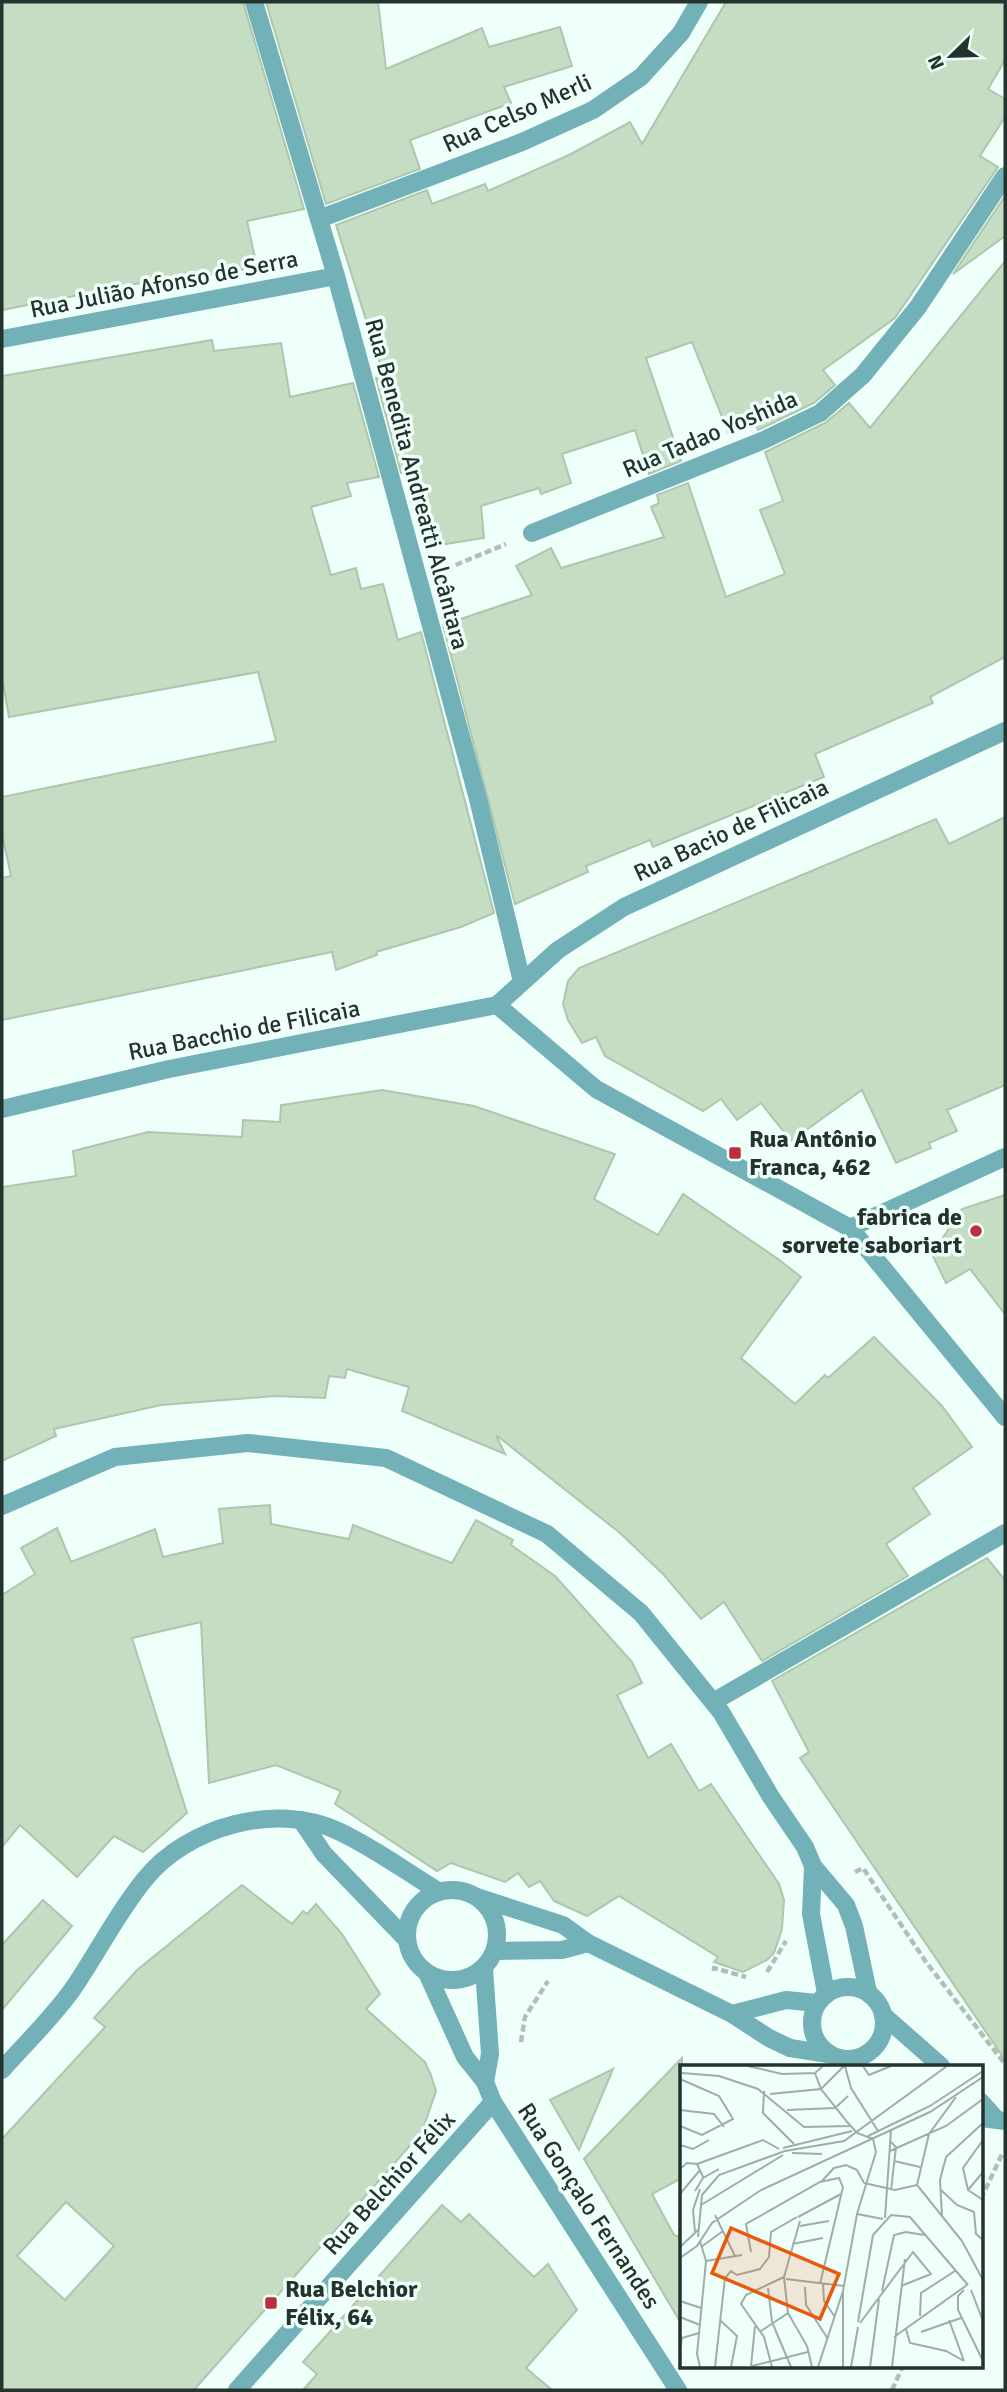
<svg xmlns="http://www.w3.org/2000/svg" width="1007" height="2392" viewBox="0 0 1007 2392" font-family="Signika,sans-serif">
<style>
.building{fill:#c5ddc3;stroke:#aec6ad;stroke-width:2;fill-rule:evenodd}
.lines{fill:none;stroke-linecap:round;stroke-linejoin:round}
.path{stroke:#b0bfba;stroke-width:4.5;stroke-dasharray:7 3.5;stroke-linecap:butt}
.minor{stroke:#72b1b8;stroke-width:18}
.poi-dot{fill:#be2d3d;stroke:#effffa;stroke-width:2.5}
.labels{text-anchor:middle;stroke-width:7;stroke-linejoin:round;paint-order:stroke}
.street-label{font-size:24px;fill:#24332e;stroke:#effffa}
.poi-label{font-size:24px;font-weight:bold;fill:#24332e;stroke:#effffa;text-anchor:start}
.inset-road{fill:none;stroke:#9eada8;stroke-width:2}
.view{fill:#e8590c;fill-opacity:0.15;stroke:#e8590c;stroke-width:3.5}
.inset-edge{fill:none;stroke:#24332e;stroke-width:3.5}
</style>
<rect width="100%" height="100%" fill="#effffa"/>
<g class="building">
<polygon points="2,2 243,2 304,209 247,221 257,267 152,285 151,281 2,310"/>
<polygon points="266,2 378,2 386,69 482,28 489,47 560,27 572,66 504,87 511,103 410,140 420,169 326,204"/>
<polygon points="726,2 1005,2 1005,60 988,89 1005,99 1005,117 980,156 998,167 895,318 823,370 835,385 814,403 758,430 754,420 728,432 692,342 646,358 681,461 649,474 635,430 562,454 571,483 541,494 539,488 481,506 484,538 433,546 416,471 401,473 376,378 384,377 336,225 427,190 432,204 485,184 488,191 569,155 630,122 642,144"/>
<polygon points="1005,196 1005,236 953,274"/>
<polygon points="1005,261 1005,657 930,697 933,703 815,754 824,777 653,847 650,840 586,866 588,872 515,904 443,625 532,595 516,566 551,548 561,568 664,537 651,507 659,503 657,495 688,483 726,597 785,574 760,510 783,501 765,452 825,423 849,403 870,428"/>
<polygon points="212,340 214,351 281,343 290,397 353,383 379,477 347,483 351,496 311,507 331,575 356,568 361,589 383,584 398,640 421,632 494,913 461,927 376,952 377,955 336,970 332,952 2,1020 2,878 11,876 2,834 2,797 276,741 258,672 9,717 2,678 2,376"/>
<polygon points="1005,817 1005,1085 947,1110 957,1131 929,1143 931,1148 896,1163 862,1090 791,1141 761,1103 737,1120 721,1099 703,1111 605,1056 596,1037 582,1043 568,1020 563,1004 568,981 579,968 936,819 949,844"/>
<polygon points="382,1090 474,1106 615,1154 594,1199 658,1235 683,1194 778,1259 801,1277 741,1358 795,1404 825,1375 828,1378 874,1337 942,1406 972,1447 913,1488 930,1514 886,1544 908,1576 762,1661 724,1602 701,1619 664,1575 620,1533 496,1435 505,1454 402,1411 409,1387 347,1369 345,1378 329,1376 325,1398 275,1396 161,1405 54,1429 56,1436 2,1461 2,1187 76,1176 73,1151 148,1132 242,1137 243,1120 280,1122 281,1105"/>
<polygon points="1005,1195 1005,1314 970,1269 946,1283 932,1254 962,1209"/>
<polygon points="270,1505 271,1524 349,1539 353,1525 452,1563 476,1520 513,1540 511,1545 555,1576 632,1662 642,1683 617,1695 648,1758 671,1744 699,1791 711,1784 779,1884 784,1900 782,1929 774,1953 767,1960 743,1972 714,1962 718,1957 619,1896 587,1916 554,1901 540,1881 529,1887 518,1873 505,1882 451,1863 437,1871 335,1804 341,1791 276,1765 209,1783 201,1622 132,1638 187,1813 143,1852 114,1836 77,1877 20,1825 2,1847 2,1595 35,1574 21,1548 57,1528 71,1562 155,1529 163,1557 223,1543 219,1509"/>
<polygon points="987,1558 1005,1580 1005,2060 800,1758 809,1752 772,1681"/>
<path d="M242,1885l50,39 11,-13 4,3 9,-10 26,30 38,60 -14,15 59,53 6,13 5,16 -14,41 -228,258h-192v-251l103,-112 -11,-9 43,-48zM66,2202l48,44 -49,54 -48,-44z"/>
<polygon points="43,1900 72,1926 2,2010 2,1945"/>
<polygon points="682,2058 682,2178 652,2194 674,2235 682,2238 682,2325 584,2159"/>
<polygon points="613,2069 579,2150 550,2100"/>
<polygon points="442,2205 461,2222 469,2214 534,2277 548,2264 577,2310 526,2368 552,2390 303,2390 317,2374 303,2362"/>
</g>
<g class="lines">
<g class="path">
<polyline points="446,569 506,544"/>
<polyline points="855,1872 863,1868 926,1962 1005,2064"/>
<polyline points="714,1971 714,1968 746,1977"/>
<polyline points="767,1972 786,1941"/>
<polyline points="521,2042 525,2017 548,1981"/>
<polyline points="981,2199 1002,2154"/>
<polyline points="892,2390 903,2366"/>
</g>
<g class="minor">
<polyline points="254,2 336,276 478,799 522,982"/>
<polyline points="319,219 522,142 593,110 641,77 681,33 699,2"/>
<polyline points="2,339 336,276"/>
<polyline points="532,533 764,440 820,413 863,375 918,307 1005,176"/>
<polyline points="497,1005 596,1089 850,1228 1005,1417"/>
<polyline points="497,1005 558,950 624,907 1005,731"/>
<polyline points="2,1109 169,1069 497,1005"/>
<polyline points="850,1228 1005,1157"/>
<polyline points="2,1506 115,1457 248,1443 386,1458 547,1534 641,1613 721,1712 771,1797 805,1847 813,1866 846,1905 854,1926 868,1992"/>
<polyline points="713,1702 1005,1533"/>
<polyline points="301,1820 324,1854 406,1939"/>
<polyline points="813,1866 811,1914 826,1993"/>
<circle cx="452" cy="1935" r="45"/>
<polyline points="477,1897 563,1925 588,1943 732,2014 769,2038 790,2048 828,2054"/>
<polyline points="495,1951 562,1950 588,1943"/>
<polyline points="484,1969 490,2054 485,2082"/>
<polyline points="427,1973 465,2057 485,2082 493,2102 678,2390"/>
<circle cx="848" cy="2023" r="36"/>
<polyline points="732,2014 786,2000 817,2003"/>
<polyline points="883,2015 941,2066"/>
<path d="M2,2070c23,-26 50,-52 70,-80 25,-36 45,-77 73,-111 43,-53 131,-77 193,-48 35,16 67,40 100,60"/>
<polyline points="981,2102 996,2119"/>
<polyline points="981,2118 1005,2121"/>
<polyline points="237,2390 493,2102"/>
</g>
</g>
<g class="poi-dot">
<rect x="728" y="1146" width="14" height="14" rx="3.5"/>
<circle cx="976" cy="1231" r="7"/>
<rect x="264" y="2296" width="14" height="14" rx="3.5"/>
</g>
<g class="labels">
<g class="street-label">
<text transform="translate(517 113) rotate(-24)" y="8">Rua Celso Merli</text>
<text transform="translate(164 284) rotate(-11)" y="8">Rua Julião Afonso de Serra</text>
<text transform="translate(710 434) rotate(-23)" y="8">Rua Tadao Yoshida</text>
<text transform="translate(417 484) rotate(75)" y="8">Rua Benedita Andreatti Alcântara</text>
<text transform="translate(731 830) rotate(-25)" y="8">Rua Bacio de Filicaia</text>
<text transform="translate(244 1030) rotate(-11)" y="8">Rua Bacchio de Filicaia</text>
<text transform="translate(389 2183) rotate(-48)" y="8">Rua Belchior Félix</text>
<text transform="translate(589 2206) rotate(57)" y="8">Rua Gonçalo Fernandes</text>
</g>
<g class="poi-label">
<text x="749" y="1147">Rua Antônio<tspan x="749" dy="28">Franca, 462</tspan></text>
<text x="962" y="1225" text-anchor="end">fabrica de<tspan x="962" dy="28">sorvete saboriart</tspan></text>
<text x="285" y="2297">Rua Belchior<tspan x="285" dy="28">Félix, 64</tspan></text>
</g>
</g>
<g transform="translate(680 2065)">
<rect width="303" height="303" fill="#effffa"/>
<path class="inset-road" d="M68,1l34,8 33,-1 8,-7M165,1l6,22 27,43M183,1l6,9 22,-9M2,8l37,3 39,13 46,38 46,-1M135,8l6,16 27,34 9,10 16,6 3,13 -19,62 -14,77 -25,76M0,14l39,17 14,23 -31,16 -22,-9M84,26l-1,22 31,31M90,29l51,-5 23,-23M276,32l-27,37 -12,51 45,56 21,39M0,45l34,4 10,13M107,45l48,-2 13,-12M188,71l62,-30 53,-35M303,75l-20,28 5,22 15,10M0,80l13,4 16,-9M103,83l69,-17M210,86l56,-25 37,-27M112,88l30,1M214,96l26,6M17,99l66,-24 16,9M0,104l7,-6 10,1 6,13M141,117l13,-14 12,-3 11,5 7,13M184,118l31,7 22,-5M211,125l5,-43 -5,-5M261,125l16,15 17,7 2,22 7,6M288,125l15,-18M15,126l8,-13 16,-9M0,129l20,-24M21,140l82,-50M177,149l26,5M35,150l20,41M118,152l43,-23M262,152l-2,-37 6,-23 37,-34M205,153l6,-88M120,156l-16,56 4,36 19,33 5,21M120,161l29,-5M15,167l-2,-22 7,-21M18,172l4,-42 17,-20 66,-24 59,-10 103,-75M20,176l6,20 -9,93 3,13M112,179l31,-6M0,182l19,-18M21,182l22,-16M71,187l-5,-28 74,-42 19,-4 4,9 -23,97M0,193l17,-12 15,-23 49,-33 169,-78 53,-35M26,196l36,-6M45,213l6,-7 6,4 23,-6 9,-12 2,-25 26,-15M106,214l58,7M143,219l1,17 11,16M125,222l1,18 22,34M88,223l4,34 19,45M284,225l-6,6v14l25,51M291,225l12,31M202,226l12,-56 12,-3 18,3M163,227v75M0,236l21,7M240,251l1,-23 34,-22M0,252l20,8M40,255l17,16 -6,31M269,255l15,41M178,257l15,-87 18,-20 19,2 58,68M180,258l53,-71 18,22 -30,12M226,264l4,14 36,8 18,10M81,266l27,-18M241,267l40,-14M214,272l73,-52M0,285l2,-12 17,-5M71,301l4,-40M72,301l56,-14M35,302l10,-89M92,302l-8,-30 -23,-33 5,-9 38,-18M171,302l7,-40M190,302l9,-68M212,302l13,-108"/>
<path class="view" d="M51,163l108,46 -19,45 -108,-46z"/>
<rect width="303" height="303" class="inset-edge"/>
</g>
<rect width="1007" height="2392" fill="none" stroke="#24332e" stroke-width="7"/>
<g transform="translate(951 56) rotate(247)" stroke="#effffa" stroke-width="5" paint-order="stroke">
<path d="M0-5L12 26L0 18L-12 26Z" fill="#24332e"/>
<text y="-10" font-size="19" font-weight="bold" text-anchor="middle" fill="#24332e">N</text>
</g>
</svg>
